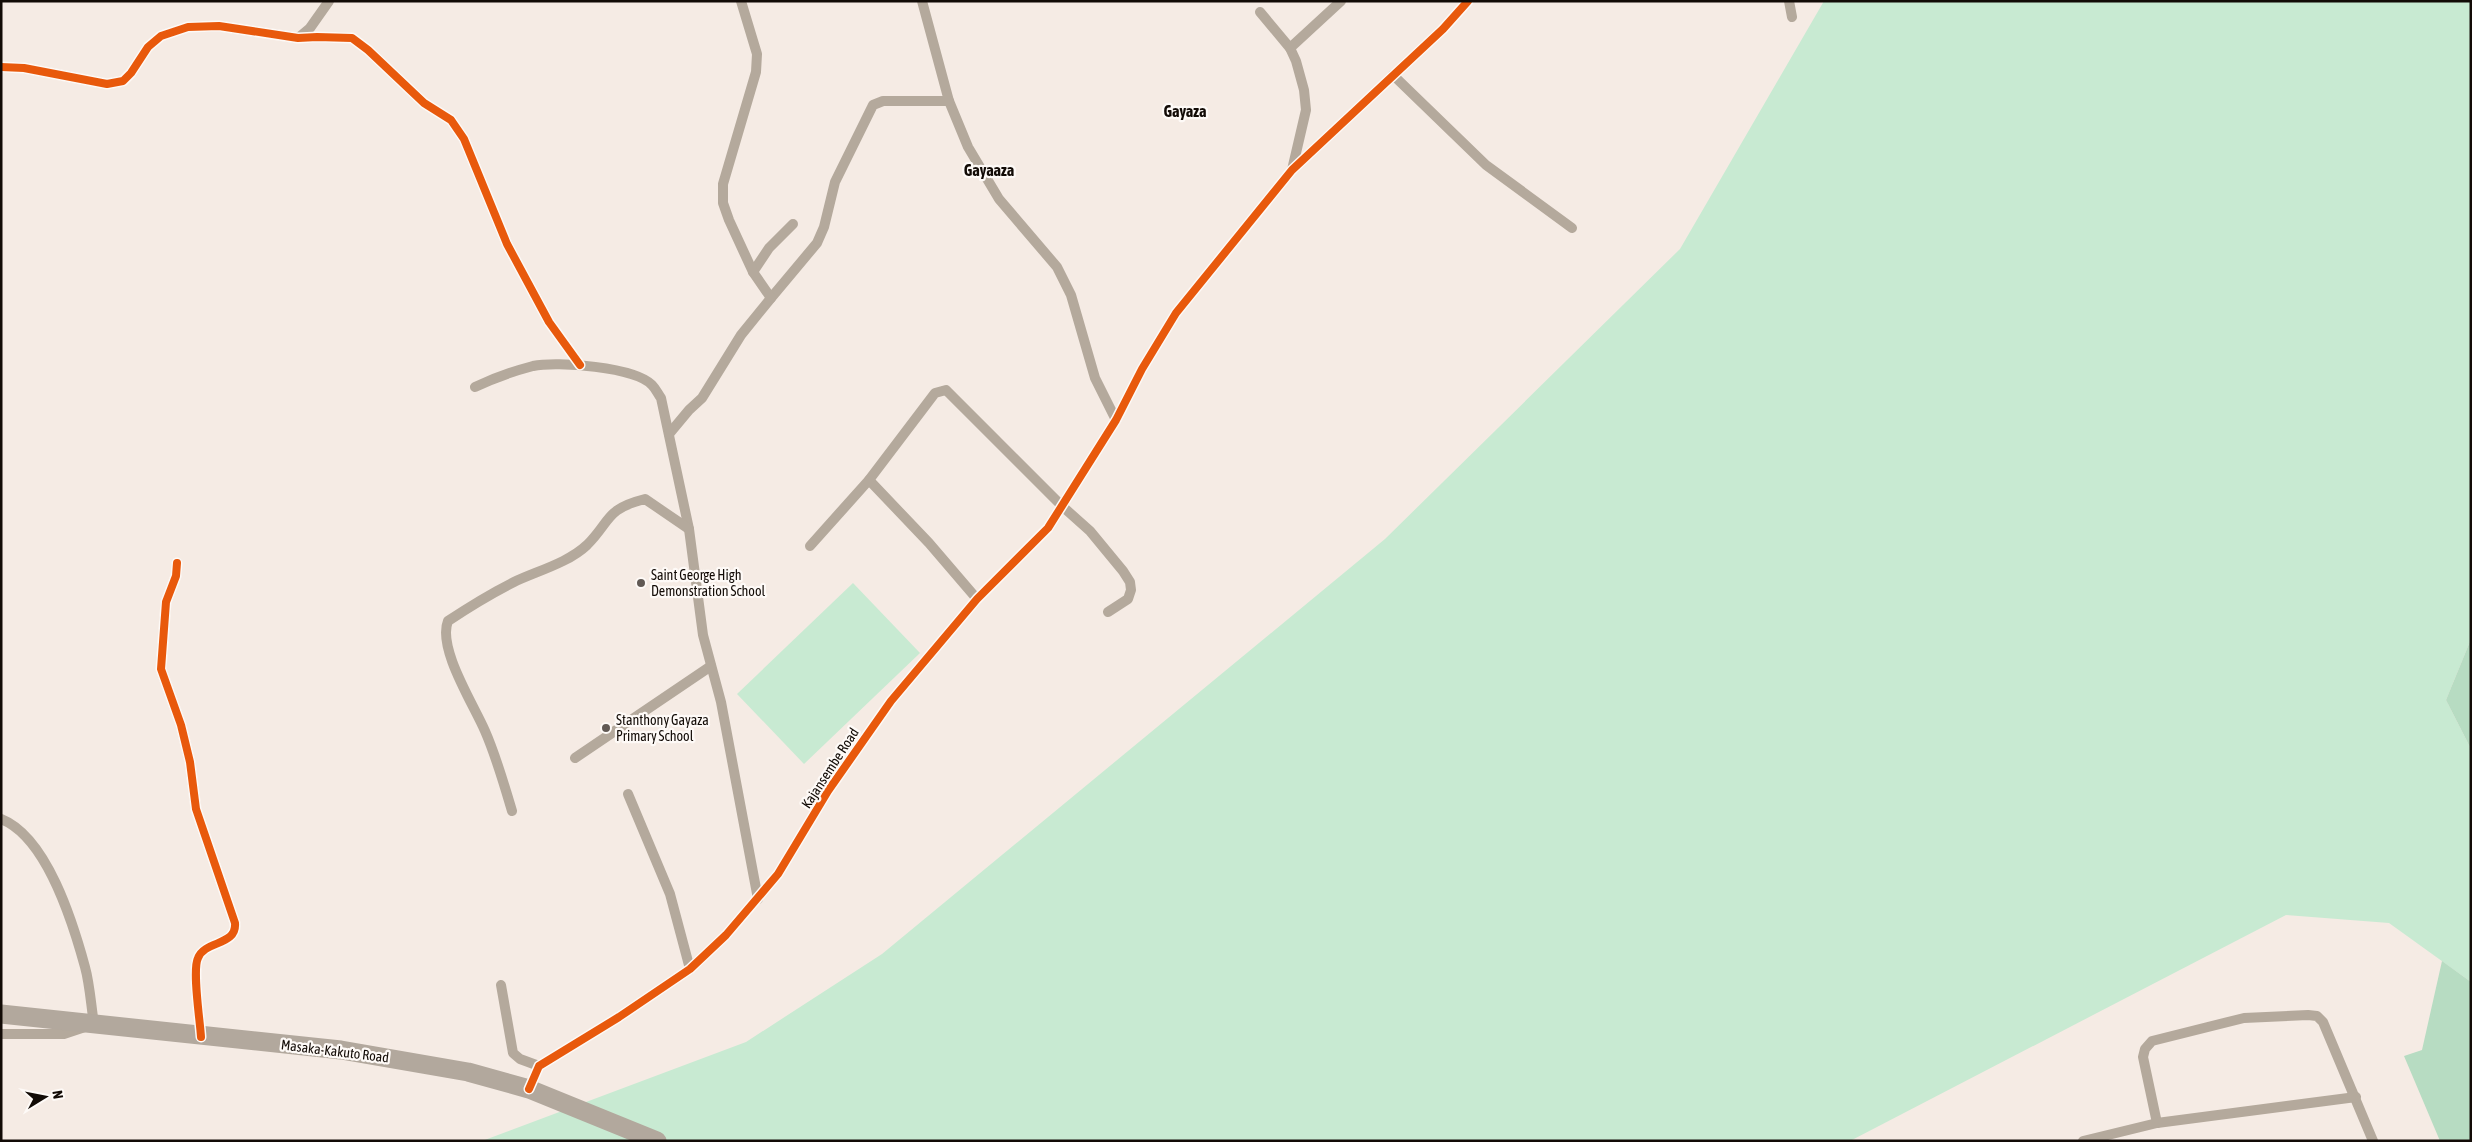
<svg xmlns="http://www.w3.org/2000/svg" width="2472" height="1142" viewBox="0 0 2472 1142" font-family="'Asap Condensed',sans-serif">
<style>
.green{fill:#c8ead2}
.forest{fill:#b7dcc2}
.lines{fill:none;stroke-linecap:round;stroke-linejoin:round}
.street{stroke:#b4a99c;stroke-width:10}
.highway{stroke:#b2a89d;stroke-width:19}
.cycleway-casing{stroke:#fefaf7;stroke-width:11}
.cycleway{stroke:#e8590c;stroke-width:8}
.poi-dot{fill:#615954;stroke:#fefaf7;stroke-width:2}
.labels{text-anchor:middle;stroke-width:4.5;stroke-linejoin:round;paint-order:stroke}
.poi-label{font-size:14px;fill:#120b06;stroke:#fefaf7;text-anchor:start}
.street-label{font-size:14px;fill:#120b06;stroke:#fefaf7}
.quarter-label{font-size:16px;font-weight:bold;fill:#120b06;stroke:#fefaf7}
</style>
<rect width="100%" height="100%" fill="#f5ebe4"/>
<g class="green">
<polygon points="1824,1 2471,1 2471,639 2446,700 2471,749 2471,982 2389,923 2286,915 1850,1141 482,1141 746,1042 882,954 1385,539 1680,249"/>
<polygon points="853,583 920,653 804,764 737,694"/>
</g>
<g class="forest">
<polygon points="2471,639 2471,749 2446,700"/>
<polygon points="2442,961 2471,982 2471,1141 2440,1141 2404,1056 2422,1050"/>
</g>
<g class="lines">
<g class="street">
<polyline points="922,1 949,101 968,147 999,199 1057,267 1071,295 1095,378 1116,420"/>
<polyline points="1789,1 1792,17"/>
<polyline points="1260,12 1290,48 1296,61 1304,90 1306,110 1292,170"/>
<polyline points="298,38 310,28 329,1"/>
<polyline points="1290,48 1341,1"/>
<polyline points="1,67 24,68 107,84 123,81 131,73 148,47 161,36 188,27 219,26 298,38 317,37 352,38 368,50 424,103 451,120 464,139 507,244 549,322 580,365"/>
<polyline points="1393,75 1486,165 1572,228"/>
<polyline points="753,272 769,248 793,224"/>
<polyline points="771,298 817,243 824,227 835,182 873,105 883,101 949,101"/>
<path d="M475,387c19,-9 39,-16 58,-21 24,-5 102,1 119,19 4,4 6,9 9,13l28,131 14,106 18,67 37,197"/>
<polyline points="669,434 689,410 702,398 741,335 771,298 753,272 729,220 723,203 723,184 756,72 757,54 741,1"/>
<polyline points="869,480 929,543 977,599"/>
<polyline points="810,546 869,480 935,393 946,390 1062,506 1090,531 1123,571 1130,582 1131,590 1128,599 1108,612"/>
<path d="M177,563l-1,13 -10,26 -5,67 20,56 9,37 6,47 39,114c2,23 -30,17 -37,35 -6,12 2,62 3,79"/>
<polyline points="575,758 711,666"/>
<polyline points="628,794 670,894 690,969"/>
<path d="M512,811c-8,-27 -16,-55 -27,-80 -11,-26 -48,-83 -37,-110 21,-14 44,-28 66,-39 23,-11 54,-19 73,-37 24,-24 18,-36 58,-46l44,30"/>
<path d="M1,819c46,18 72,104 84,148 5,18 6,39 9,57l-30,10h-63"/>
<polyline points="501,985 513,1053 520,1059 539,1066"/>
<polyline points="529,1089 539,1066 619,1017 690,969 726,935 778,874 828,791 891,701 977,599 1048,528 1116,420 1142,369 1176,313 1292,170 1443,29 1468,1"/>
<polyline points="2157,1123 2143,1057 2145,1049 2152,1041 2244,1018 2308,1015 2317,1016 2323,1022 2373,1141"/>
<polyline points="2083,1141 2157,1123 2356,1097"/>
</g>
<polyline class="highway" points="1,1014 341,1050 468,1072 529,1089 657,1141"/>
<g class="cycleway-casing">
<g id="cycleway">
<polyline points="1,67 24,68 107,84 123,81 131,73 148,47 161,36 188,27 219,26 298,38 317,37 352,38 368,50 424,103 451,120 464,139 507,244 549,322 580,365"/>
<path d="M177,563l-1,13 -10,26 -5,67 20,56 9,37 6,47 39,114c2,23 -30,17 -37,35 -6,12 2,62 3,79"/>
<polyline points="529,1089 539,1066 619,1017 690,969 726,935 778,874 828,791 891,701 977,599 1048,528 1116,420 1142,369 1176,313 1292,170 1443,29 1468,1"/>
</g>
</g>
<use href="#cycleway" class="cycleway"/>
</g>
<g class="poi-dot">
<circle cx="641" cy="583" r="5"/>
<circle cx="606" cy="728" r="5"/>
</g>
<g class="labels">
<g class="poi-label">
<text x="651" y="580">Saint George High<tspan x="651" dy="16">Demonstration School</tspan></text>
<text x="616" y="725">Stanthony Gayaza<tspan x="616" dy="16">Primary School</tspan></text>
</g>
<g class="street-label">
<text transform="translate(830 768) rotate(-57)" y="5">Kajansembe Road</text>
<text transform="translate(335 1051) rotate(7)" y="5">Masaka-Kakuto Road</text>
</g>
<g class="quarter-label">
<text x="1185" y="117">Gayaza</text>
<text x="989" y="176">Gayaaza</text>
</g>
</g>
<rect width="2472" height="1142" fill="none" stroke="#120b06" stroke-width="5"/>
<g transform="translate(45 1097) rotate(80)" stroke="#fefaf7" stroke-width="4" paint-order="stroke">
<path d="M0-4L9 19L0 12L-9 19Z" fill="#120b06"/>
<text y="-8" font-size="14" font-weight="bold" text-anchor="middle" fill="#120b06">N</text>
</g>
</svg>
